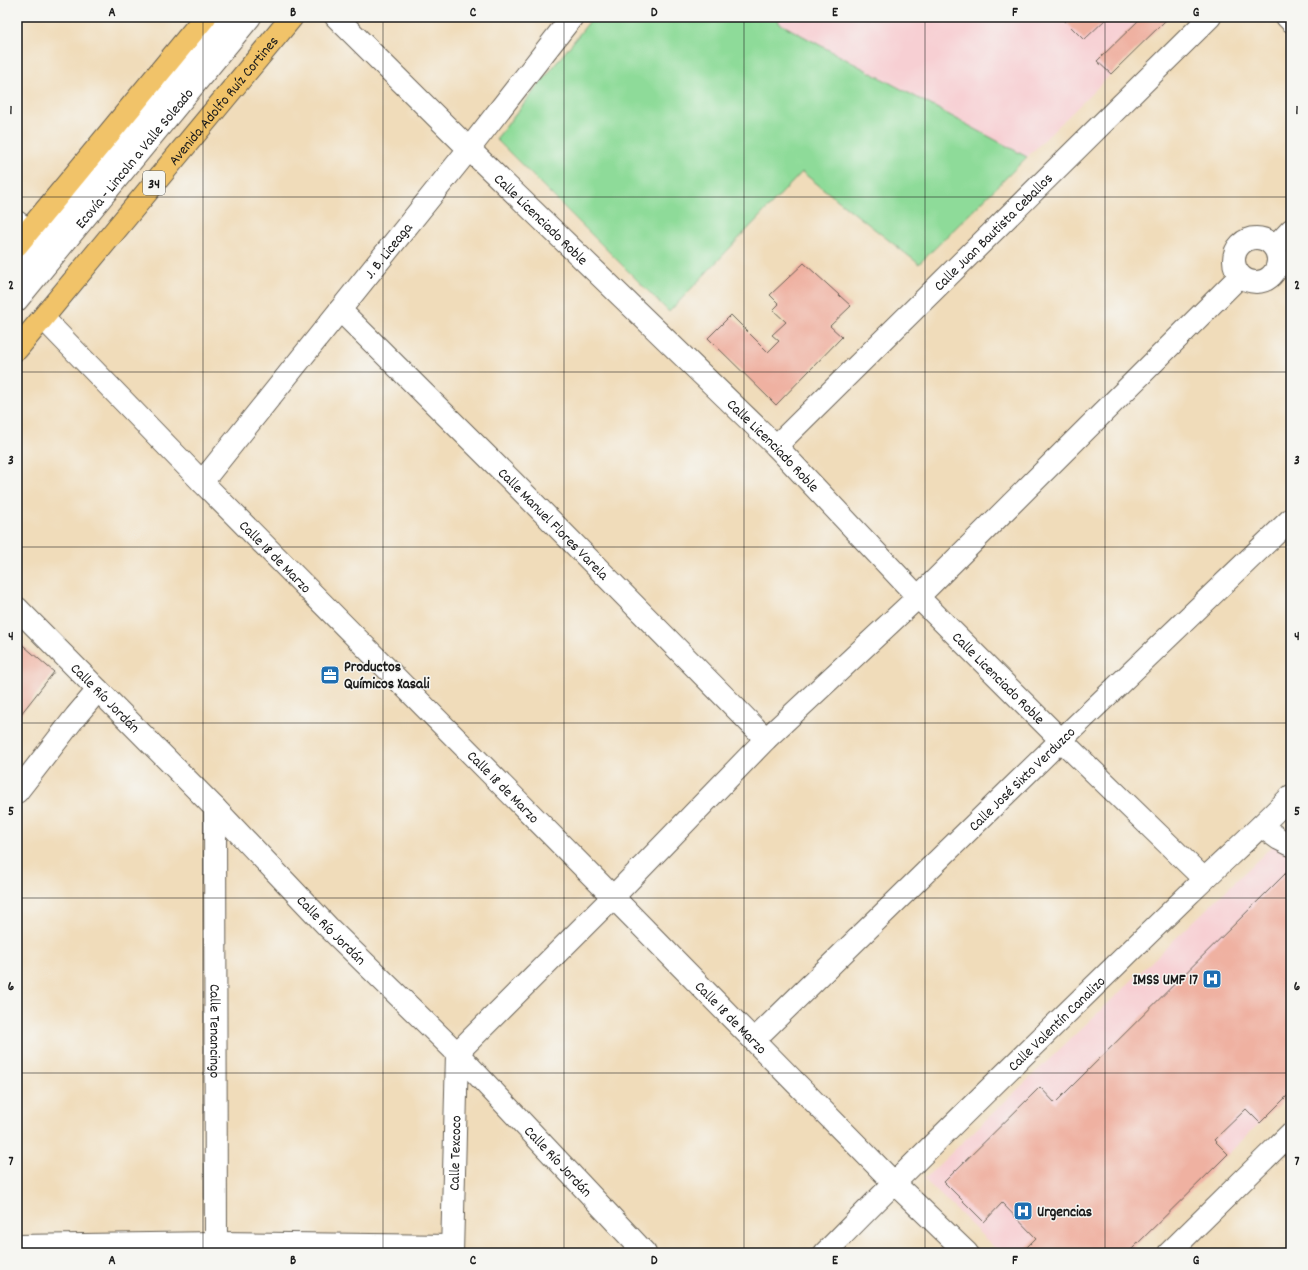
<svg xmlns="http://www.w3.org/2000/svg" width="1308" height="1270" viewBox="0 0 1308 1270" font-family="Dekko,sans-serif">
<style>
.built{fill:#f7cfd3}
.green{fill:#8edb99;stroke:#557c5a}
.building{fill:#efb1a1}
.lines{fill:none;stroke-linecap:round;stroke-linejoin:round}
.minor-casing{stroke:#665f53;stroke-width:24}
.major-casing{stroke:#665f53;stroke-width:24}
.minor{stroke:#fff;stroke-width:22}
.major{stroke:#f1c369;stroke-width:22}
.grid{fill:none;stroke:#1c1c1c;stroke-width:1;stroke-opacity:0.55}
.labels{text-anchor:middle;stroke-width:3;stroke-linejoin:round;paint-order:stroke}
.shield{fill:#f6f6f2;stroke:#5d5d5c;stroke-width:1}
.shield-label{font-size:14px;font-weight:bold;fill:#1c1c1c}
.street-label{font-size:15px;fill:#1c1c1c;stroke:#f6f6f2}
.poi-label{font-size:15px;font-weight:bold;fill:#1c1c1c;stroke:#f6f6f2;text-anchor:start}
.neatline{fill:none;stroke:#1c1c1c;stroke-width:1.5}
.grid-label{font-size:13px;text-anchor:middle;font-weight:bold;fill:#1c1c1c}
</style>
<rect width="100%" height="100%" fill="#f6f6f2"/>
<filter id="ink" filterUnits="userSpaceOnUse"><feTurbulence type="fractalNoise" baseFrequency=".025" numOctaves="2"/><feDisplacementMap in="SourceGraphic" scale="8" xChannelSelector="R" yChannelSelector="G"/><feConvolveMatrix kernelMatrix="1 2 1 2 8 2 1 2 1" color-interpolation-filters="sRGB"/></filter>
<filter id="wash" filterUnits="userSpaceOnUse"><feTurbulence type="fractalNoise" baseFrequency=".012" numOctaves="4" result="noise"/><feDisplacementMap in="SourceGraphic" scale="16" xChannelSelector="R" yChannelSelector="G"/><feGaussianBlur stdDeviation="0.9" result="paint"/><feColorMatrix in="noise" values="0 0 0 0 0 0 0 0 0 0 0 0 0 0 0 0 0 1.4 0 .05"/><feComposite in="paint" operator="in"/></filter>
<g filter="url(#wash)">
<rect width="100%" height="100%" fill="#f0dcba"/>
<g class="built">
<polygon points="778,17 1169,17 1027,157 779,23"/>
<polygon points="1291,828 1291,1092 1128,1253 1000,1253 924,1179"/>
</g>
<polygon class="green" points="593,17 778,17 779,23 1027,157 919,264 802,172 669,312 496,139"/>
<g id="blocks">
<g class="building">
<polygon points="1061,17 1108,17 1084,40"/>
<polygon points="1142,17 1169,17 1111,74 1097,61"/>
<polygon points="804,263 851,306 830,326 842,337 776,405 708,338 731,315 768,352 779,341 772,335 786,322 773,310 779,304 770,295"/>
<polygon points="17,640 54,672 17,719"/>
<polygon points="1291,868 1291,1092 1260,1123 1246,1109 1214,1140 1228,1154 1128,1253 1021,1253 1036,1238 1002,1203 984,1222 944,1182 1040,1087 1055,1103"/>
</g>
</g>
</g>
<g filter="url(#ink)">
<use href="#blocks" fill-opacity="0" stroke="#665f53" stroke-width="1"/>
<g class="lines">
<g class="minor-casing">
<g id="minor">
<path id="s1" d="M336,17l133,132 307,297 142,151 143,143 143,139"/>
<polyline points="1287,17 1291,21"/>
<polyline points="17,222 29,231"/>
<circle cx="1256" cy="260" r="22"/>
<polyline points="1275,247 1291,230"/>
<polyline points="17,272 227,17"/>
<path id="s2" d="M17,300l233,-283"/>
<path id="s3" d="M340,310l173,172 253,257"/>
<path id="s4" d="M43,318l159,164 411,415 281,286 73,70"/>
<path id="s5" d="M776,446l434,-429"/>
<path id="s6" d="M202,482l267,-333 103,-132"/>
<path id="s7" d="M17,608l198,200 114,120 128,125 188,200"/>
<polyline points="17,792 76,716 98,690"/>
<path id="s8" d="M215,808l1,445"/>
<polyline points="1261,826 1279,839 1291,845"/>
<path id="s9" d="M754,1040l307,-300 230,-221"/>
<polyline points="17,1246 216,1243 452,1246"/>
<path id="s10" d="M452,1253l5,-200 156,-156 153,-158 152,-142 322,-321"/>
<path id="s11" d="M825,1253c119,-122 242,-240 364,-359 34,-33 69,-64 102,-98"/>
<polyline points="1169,1253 1291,1133"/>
</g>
</g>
<g class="major-casing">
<g id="major">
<polyline points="17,245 205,17"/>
<path id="s12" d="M17,349l275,-332"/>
</g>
</g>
<use href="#minor" class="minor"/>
<use href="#major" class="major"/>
</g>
</g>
<path class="grid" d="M203,17v1236M383,17v1236M564,17v1236M744,17v1236M925,17v1236M1105,17v1236M17,197h1274M17,372h1274M17,547h1274M17,723h1274M17,898h1274M17,1073h1274"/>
<defs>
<g id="office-square" transform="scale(1)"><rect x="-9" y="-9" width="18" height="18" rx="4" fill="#1f6fb2" stroke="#f6f6f2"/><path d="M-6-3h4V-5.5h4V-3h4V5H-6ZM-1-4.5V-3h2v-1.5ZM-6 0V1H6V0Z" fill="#fff"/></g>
<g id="hospital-square" transform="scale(1)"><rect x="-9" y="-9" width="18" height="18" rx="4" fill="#1f6fb2" stroke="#f6f6f2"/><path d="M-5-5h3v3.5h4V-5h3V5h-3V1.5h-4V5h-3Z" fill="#fff"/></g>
</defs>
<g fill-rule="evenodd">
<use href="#office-square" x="330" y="675"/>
<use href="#hospital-square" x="1212" y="979"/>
<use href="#hospital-square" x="1023" y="1211"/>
</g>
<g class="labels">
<rect class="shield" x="143" y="171" width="22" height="24" rx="3"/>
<g class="shield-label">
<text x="154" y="188">34</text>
</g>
<g class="street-label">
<text dy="5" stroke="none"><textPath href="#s12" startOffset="323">Avenida Adolfo Ruíz Cortines</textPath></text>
<text dy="5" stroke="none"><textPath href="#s2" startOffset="184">Ecovía - Lincoln a Valle Soleado</textPath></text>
<text dy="5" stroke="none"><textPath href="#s1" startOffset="288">Calle Licenciado Roble</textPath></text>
<text dy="5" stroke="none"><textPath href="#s5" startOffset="305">Calle Juan Bautista Ceballos</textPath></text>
<text dy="5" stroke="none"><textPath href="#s6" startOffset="297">J. B. Liceaga</textPath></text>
<text dy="5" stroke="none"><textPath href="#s1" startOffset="612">Calle Licenciado Roble</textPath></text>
<text dy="5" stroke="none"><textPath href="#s3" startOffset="302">Calle Manuel Flores Varela</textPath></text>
<text dy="5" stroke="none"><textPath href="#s4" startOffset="333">Calle 18 de Marzo</textPath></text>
<text dy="5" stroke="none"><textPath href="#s1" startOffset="936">Calle Licenciado Roble</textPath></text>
<text dy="5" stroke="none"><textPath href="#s7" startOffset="126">Calle Río Jordán</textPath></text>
<text dy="5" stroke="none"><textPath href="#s9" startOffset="374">Calle José Sixto Verduzco</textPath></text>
<text dy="5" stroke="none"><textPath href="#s4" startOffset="657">Calle 18 de Marzo</textPath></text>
<text dy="5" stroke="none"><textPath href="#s7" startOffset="450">Calle Río Jordán</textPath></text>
<text dy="5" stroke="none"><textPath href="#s4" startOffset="981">Calle 18 de Marzo</textPath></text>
<text dy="5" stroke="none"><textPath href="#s11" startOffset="326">Calle Valentín Canalizo</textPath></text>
<text dy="5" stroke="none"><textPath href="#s8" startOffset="223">Calle Tenancingo</textPath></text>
<text dy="5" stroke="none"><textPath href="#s10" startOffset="100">Calle Texcoco</textPath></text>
<text dy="5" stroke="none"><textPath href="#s7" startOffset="774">Calle Río Jordán</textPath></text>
</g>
<g class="poi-label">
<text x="344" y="671">Productos<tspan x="344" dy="17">Químicos Xasali</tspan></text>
<text x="1198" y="984" text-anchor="end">IMSS UMF 17</text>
<text x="1037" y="1216">Urgencias</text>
</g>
</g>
<rect width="1308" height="1270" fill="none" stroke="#f6f6f2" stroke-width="44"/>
<rect x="22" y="22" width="1264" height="1226" class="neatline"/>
<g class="grid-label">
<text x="112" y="16">A</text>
<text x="293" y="16">B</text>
<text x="473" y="16">C</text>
<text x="654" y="16">D</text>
<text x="835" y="16">E</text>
<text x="1015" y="16">F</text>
<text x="1196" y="16">G</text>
<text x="11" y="114">1</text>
<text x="1297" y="114">1</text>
<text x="11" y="289">2</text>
<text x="1297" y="289">2</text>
<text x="11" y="464">3</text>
<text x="1297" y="464">3</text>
<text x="11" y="640">4</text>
<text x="1297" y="640">4</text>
<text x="11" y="815">5</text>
<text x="1297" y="815">5</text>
<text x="11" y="990">6</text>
<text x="1297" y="990">6</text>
<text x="11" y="1165">7</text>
<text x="1297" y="1165">7</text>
<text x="112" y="1264">A</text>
<text x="293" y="1264">B</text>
<text x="473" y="1264">C</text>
<text x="654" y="1264">D</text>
<text x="835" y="1264">E</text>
<text x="1015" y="1264">F</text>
<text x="1196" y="1264">G</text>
</g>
</svg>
